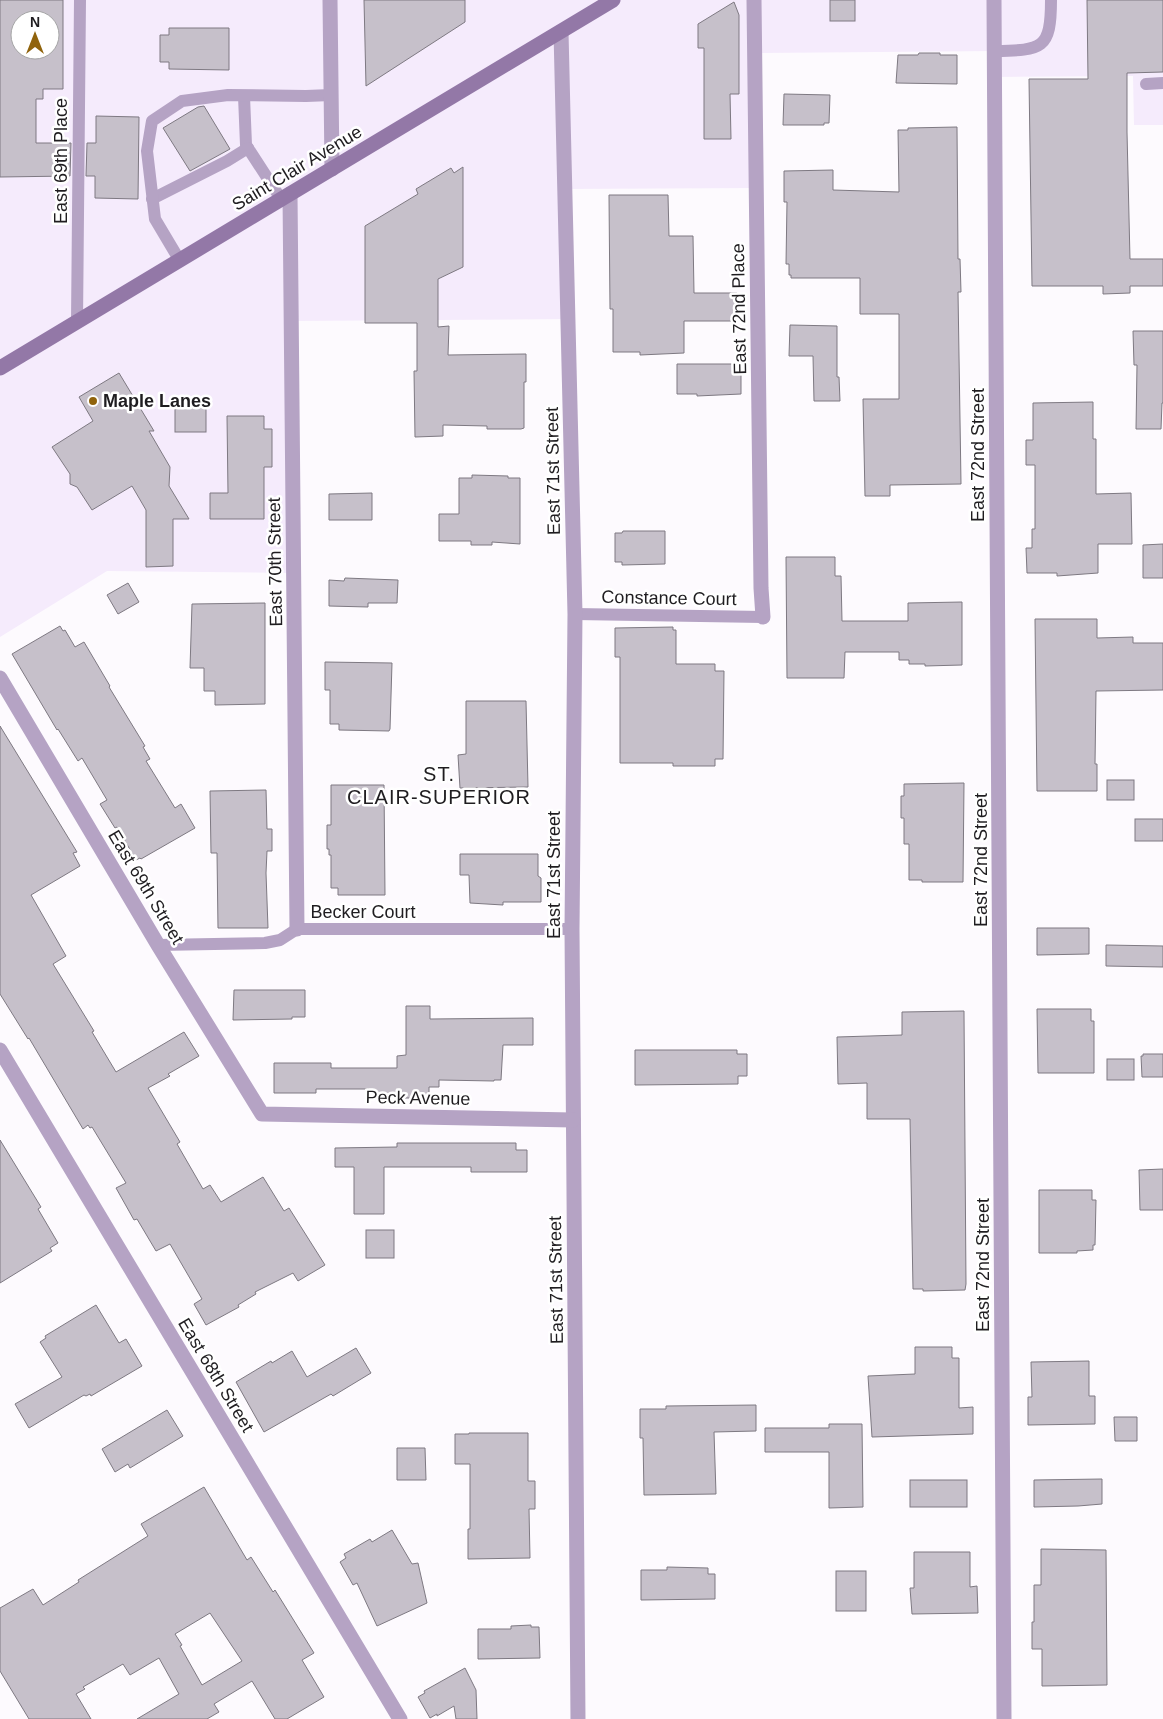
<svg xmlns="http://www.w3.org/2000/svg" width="1163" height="1719" viewBox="0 0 1163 1719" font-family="Helvetica,sans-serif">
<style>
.built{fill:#f5ebfc;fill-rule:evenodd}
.building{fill:#c6c0ca;stroke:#7e7982;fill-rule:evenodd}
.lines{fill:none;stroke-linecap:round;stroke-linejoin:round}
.lane{stroke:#b5a3c4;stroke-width:12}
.street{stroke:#b5a3c4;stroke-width:15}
.secondary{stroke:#9378a7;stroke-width:15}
.poi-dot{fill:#90630c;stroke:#fff;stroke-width:2}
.labels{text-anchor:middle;stroke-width:5;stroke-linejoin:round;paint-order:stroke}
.street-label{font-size:18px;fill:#1f1d20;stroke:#fff}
.poi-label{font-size:18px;font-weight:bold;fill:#1f1d20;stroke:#fff;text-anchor:start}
.quarter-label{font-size:20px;letter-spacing:1px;fill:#1f1d20;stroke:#fff}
</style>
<rect width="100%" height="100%" fill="#fdfafe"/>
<path class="built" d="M0,0h1163v125h-29l-1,-49 -138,1v-26l-240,2 1,135 -191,1 3,130 -277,2 3,252 -187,-2 -107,66zM20,20h30v30h-30z"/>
<g class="building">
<path d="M0,0h63v89h-20v10h-7v44h35l-1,33 -70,1zM20,20h30v30h-30z"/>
<polygon points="364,0 465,0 465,22 366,86"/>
<rect x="830" y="0" width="25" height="21"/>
<polygon points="1087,0 1163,0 1163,72 1127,73 1127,132 1130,259 1163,259 1163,286 1130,286 1130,293 1103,294 1103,286 1032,286 1029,79 1088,79"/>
<polygon points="734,2 739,15 739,94 730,94 731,139 704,139 704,48 698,48 698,24"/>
<polygon points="169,28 229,28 229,70 169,69 169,62 160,62 160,35 169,35"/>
<polygon points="919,53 940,53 940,55 957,55 957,84 896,83 898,55 918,55"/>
<polygon points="784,94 830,95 829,123 824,123 824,125 783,125"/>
<polygon points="204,106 230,149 190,171 163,128 198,107"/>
<polygon points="96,116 139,117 138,199 95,198 95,176 86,176 87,143 96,143"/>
<polygon points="957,127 958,259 960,259 961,292 958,292 961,484 890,485 890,496 865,496 863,399 899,399 899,314 860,314 860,278 791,278 791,275 789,275 789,264 786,264 787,202 784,202 784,171 833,170 833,190 899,192 898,130 908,130 908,128"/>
<polygon points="463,167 463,267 438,279 438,327 449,326 448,355 526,354 526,382 524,382 524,428 521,429 487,429 487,426 443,425 443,436 415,437 414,371 417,371 417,323 365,323 365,226 418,194 416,189 451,168 454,173"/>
<polygon points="609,195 668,195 669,236 693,236 694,293 737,293 737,321 684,321 684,353 640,355 640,352 613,352 613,309 610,309"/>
<polygon points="790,325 837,326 837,377 839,377 840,401 814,401 813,356 789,356"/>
<polygon points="1133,331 1163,331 1163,403 1162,403 1161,429 1136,429 1137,365 1134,365"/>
<polygon points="677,364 739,364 739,366 741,366 741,394 697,396 697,394 677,394"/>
<polygon points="119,373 154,431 149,431 170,467 169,486 189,519 173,519 173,566 146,567 146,510 132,486 92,510 77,487 70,484 70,474 52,447 93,421 79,397"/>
<polygon points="1093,402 1093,439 1096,439 1096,494 1131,493 1132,544 1098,544 1098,573 1057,576 1057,573 1027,573 1026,548 1032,548 1032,529 1035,529 1035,465 1026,465 1026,440 1033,440 1033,403"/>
<rect x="175" y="407" width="31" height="25"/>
<polygon points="227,416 264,416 264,429 272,429 272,467 264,467 264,519 210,519 210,493 228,493"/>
<polygon points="472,475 508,476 508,478 520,478 520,544 492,542 492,545 471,545 471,541 439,541 439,514 459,514 459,478 472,478"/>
<polygon points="372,493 372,520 329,520 329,494"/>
<polygon points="623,531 665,531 665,564 622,565 622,562 615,562 615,533 622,533"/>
<polygon points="1163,544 1163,578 1143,578 1143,545"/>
<polygon points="786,557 835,557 835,576 841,576 842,621 908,621 908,603 962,602 962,665 925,666 925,664 909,664 909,660 899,660 899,652 845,652 844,678 787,678"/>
<polygon points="345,578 398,580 397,603 368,603 368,607 329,606 329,580 344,581"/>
<polygon points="128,583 139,602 118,614 107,595"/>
<polygon points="265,603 265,704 215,705 215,691 204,691 204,668 190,668 192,604"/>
<polygon points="1035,619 1097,619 1097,638 1133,637 1133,643 1163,643 1163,690 1096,691 1095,764 1097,764 1097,791 1037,791"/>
<polygon points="60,626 63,631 65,630 75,647 84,642 110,686 109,687 145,746 143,747 150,759 146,761 175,808 181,804 195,828 141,859 140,858 136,860 117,827 115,828 100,804 107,800 82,758 78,761 58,729 57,730 12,654"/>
<polygon points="673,627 673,630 676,630 676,664 715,664 715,671 724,671 723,759 715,759 715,766 673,766 673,763 620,763 620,657 615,657 615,628"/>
<polygon points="325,662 392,663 390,729 389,731 339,730 339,724 330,724 330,690 325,690"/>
<polygon points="466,701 526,701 528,787 460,788 458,755 466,754"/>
<polygon points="0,726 77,852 73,853 80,866 31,895 66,956 53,964 94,1031 92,1032 116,1072 184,1032 199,1056 168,1074 170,1076 148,1088 180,1142 177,1144 203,1189 210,1185 221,1202 263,1177 284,1211 289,1208 325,1265 298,1281 293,1273 255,1292 256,1294 238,1305 239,1307 206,1325 194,1304 202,1299 170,1244 156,1251 137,1219 134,1220 116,1188 126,1183 92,1127 90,1128 88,1125 83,1129 29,1038 28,1039 0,994"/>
<rect x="1107" y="780" width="27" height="20"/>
<polygon points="964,783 963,882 922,882 922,880 909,880 909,844 904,844 904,818 901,818 901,796 904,796 904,784"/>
<polygon points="331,785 384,785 385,895 338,895 338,888 331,888 331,855 329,855 329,849 327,849 327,825 331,825"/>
<polygon points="266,790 267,829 272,829 272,851 267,851 266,873 268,928 218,928 217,853 211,853 210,791"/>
<rect x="1135" y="819" width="28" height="22"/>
<polygon points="460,854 538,854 538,876 541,878 541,902 503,902 503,905 470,903 469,875 460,875"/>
<polygon points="1037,928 1089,928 1089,954 1037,955"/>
<polygon points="1106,945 1163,946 1163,967 1106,966"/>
<polygon points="234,990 305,990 305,1017 292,1017 292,1019 233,1020"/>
<polygon points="406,1006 430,1006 430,1019 533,1018 533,1045 503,1045 501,1080 494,1080 494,1081 439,1080 439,1087 429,1087 429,1098 398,1098 397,1095 369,1095 369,1089 316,1089 316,1093 274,1093 274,1063 331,1063 331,1068 397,1068 397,1056 406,1055"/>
<polygon points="1037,1009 1091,1009 1091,1021 1094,1021 1094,1073 1038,1073"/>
<polygon points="964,1011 966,1284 965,1290 923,1291 923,1289 913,1289 910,1119 867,1119 867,1083 838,1084 837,1037 902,1035 902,1012"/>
<polygon points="635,1050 737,1050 737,1054 747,1054 747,1076 738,1076 738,1084 635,1085"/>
<polygon points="1143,1054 1163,1054 1163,1077 1142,1077 1141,1056 1143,1056"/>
<rect x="1107" y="1059" width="27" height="21"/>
<polygon points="0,1140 41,1207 38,1209 58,1243 50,1248 52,1251 0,1283"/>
<polygon points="397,1143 516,1143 516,1150 527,1150 527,1172 471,1172 471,1167 384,1167 384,1214 354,1214 354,1167 335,1167 335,1148 397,1147"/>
<polygon points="1163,1169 1163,1210 1140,1210 1139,1170"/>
<polygon points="1039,1190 1092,1190 1092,1200 1096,1200 1095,1245 1093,1245 1093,1250 1077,1251 1077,1253 1039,1253"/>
<rect x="366" y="1230" width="28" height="28"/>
<polygon points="96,1305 119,1343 126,1339 142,1366 91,1396 90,1394 86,1396 84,1395 29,1428 15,1404 62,1377 40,1342 46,1338 45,1336"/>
<polygon points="915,1347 952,1347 952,1358 959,1358 959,1408 973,1407 973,1434 872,1437 868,1376 915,1374"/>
<polygon points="356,1348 371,1373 333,1396 331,1394 264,1432 236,1382 271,1361 272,1363 292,1351 307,1377"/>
<polygon points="1089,1361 1089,1396 1095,1396 1095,1424 1028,1425 1028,1397 1032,1397 1031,1362"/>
<polygon points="756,1405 756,1431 714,1432 716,1494 644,1495 643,1438 640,1438 640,1409 666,1409 666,1406"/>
<polygon points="167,1410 183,1436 130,1468 128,1464 115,1472 102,1449"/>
<polygon points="1114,1417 1137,1417 1137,1441 1115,1441"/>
<polygon points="829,1424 862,1424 863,1507 829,1508 829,1452 765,1452 765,1428 829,1428"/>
<polygon points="469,1433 528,1433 528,1481 535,1481 535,1509 529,1509 530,1558 468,1559 468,1529 470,1529 470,1464 455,1464 455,1434 469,1434"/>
<polygon points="397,1448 425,1448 426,1480 397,1480"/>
<polygon points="1102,1479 1102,1504 1078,1506 1034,1507 1034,1480"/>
<rect x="910" y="1480" width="57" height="27"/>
<path d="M204,1487l43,73 4,-3 22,35 2,-2 39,63 -12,7 22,37 -37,22h-12l-23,-38 -38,23 5,8 -12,7h-70l42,-25 -20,-36 -29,17 -7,-11 -40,23 2,2 -9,5 15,25h-62l-29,-48v-63l33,-19 10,16 36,-23 -1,-2 70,-44 -7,-12zM210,1613l32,48 -40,24 -22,-39 2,-1 -7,-11z"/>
<polygon points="392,1530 412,1564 418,1563 427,1603 377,1626 357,1583 353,1585 340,1562 346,1558 344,1554 370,1539 372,1542"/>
<polygon points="1041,1549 1106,1550 1107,1685 1042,1686 1042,1649 1032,1649 1032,1622 1034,1622 1034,1585 1041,1585"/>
<polygon points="914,1552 970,1552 970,1587 977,1586 978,1613 912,1614 910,1588 914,1588"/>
<polygon points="667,1567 708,1568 708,1574 715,1574 715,1599 641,1600 641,1570 667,1570"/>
<rect x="836" y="1571" width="30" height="40"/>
<polygon points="531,1625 531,1627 539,1627 540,1658 478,1659 478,1629 511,1629 511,1626"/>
<polygon points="465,1668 476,1690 477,1719 456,1719 454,1706 437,1716 437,1714 430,1718 418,1697 425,1693 424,1691"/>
</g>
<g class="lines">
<g class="lane">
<path d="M995,51c47,-1 56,-1 56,-51"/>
<polyline points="1146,84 1163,83"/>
<polyline points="244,96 246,145 281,199"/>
<polyline points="152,199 227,161 248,148"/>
<polyline points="180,261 155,219 147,151 152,121 182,101 228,95 306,96 331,95"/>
<polyline points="77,322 80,0"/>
<polyline points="575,614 763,617"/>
<polyline points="158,945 265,943 280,940 297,929 572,929"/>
</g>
<g class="street">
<polyline points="330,0 332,169"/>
<polyline points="754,0 761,588 763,617"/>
<polyline points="994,0 1004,1719"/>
<polyline points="561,32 575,614 572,929 578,1719"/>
<polyline points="290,194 297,929"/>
<polyline points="0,678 158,945 262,1114 573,1120"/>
<polyline points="0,1050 400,1719"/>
</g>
<polyline class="secondary" points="0,368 613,0"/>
</g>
<circle class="poi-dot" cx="93" cy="401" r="5"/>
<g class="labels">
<g class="street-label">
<text transform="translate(61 161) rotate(-90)" y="6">East 69th Place</text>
<text transform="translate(297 168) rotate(-31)" y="6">Saint Clair Avenue</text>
<text transform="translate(739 309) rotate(-91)" y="6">East 72nd Place</text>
<text transform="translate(978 455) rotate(-90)" y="6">East 72nd Street</text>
<text transform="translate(553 471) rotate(-91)" y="6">East 71st Street</text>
<text transform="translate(275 562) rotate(-91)" y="6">East 70th Street</text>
<text transform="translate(669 598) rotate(1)" y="6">Constance Court</text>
<text transform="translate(981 860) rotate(-90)" y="6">East 72nd Street</text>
<text transform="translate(554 875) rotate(-90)" y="6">East 71st Street</text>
<text transform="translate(146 887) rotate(59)" y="6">East 69th Street</text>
<text x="363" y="918">Becker Court</text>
<text transform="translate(418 1098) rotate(1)" y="6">Peck Avenue</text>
<text transform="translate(983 1265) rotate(-90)" y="6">East 72nd Street</text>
<text transform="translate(556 1280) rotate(-91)" y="6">East 71st Street</text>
<text transform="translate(216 1375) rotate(59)" y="6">East 68th Street</text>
</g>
<g class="poi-label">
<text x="103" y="407">Maple Lanes</text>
</g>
<g class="quarter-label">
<text x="439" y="781">ST.<tspan x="439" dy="23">CLAIR-SUPERIOR</tspan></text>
</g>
</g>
<g transform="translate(35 35)"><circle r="24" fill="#ffffff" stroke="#a5a5a6"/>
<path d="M0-4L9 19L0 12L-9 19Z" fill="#90630c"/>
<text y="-8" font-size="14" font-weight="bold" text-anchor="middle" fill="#1f1d20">N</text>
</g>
</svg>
